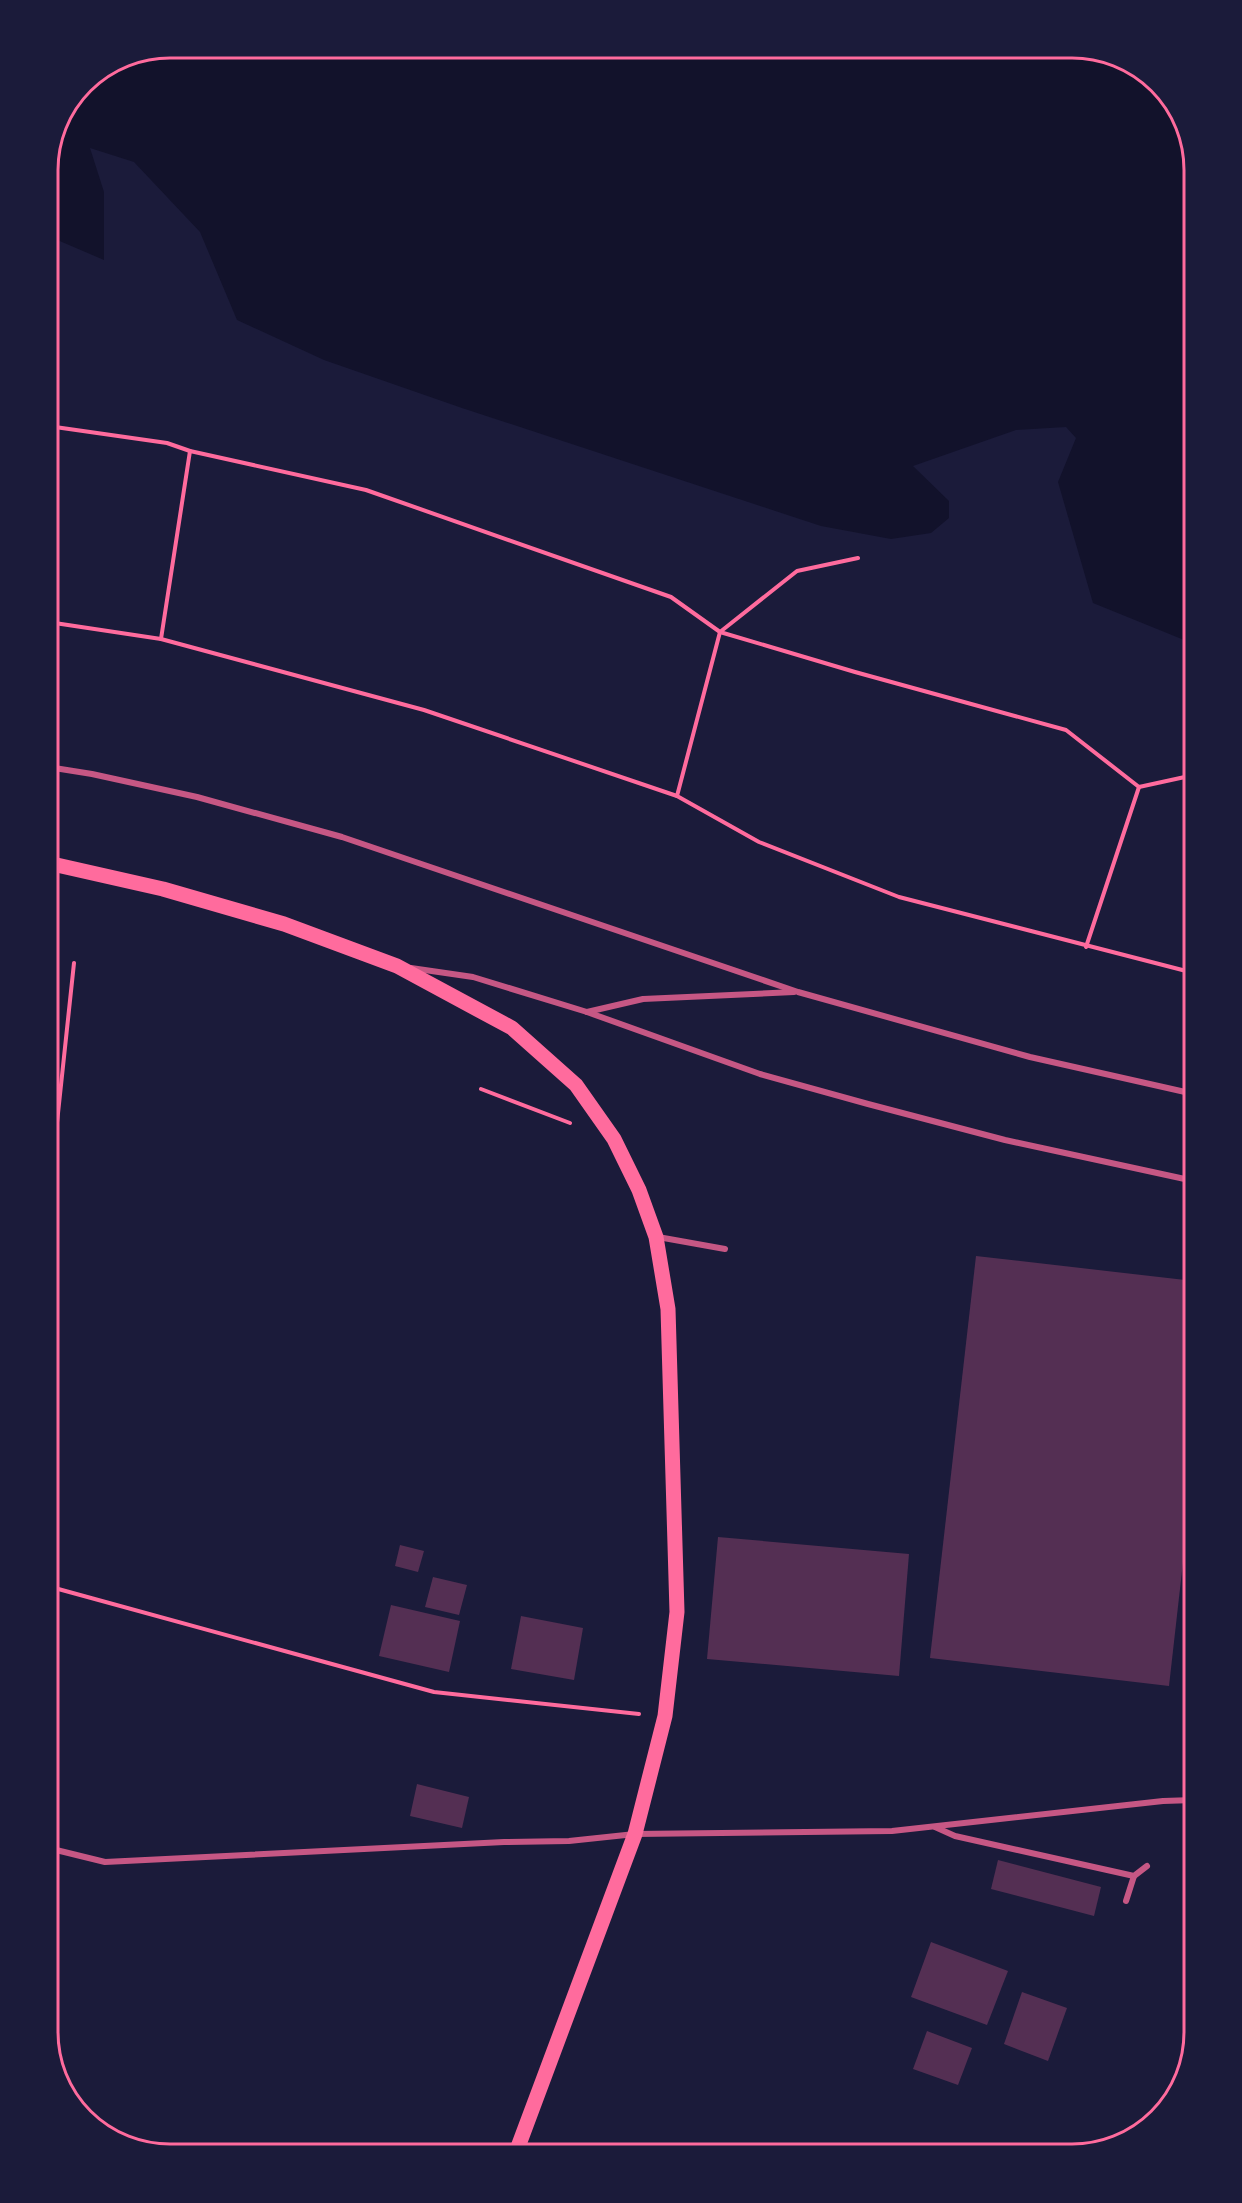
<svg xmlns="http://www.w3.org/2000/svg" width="1242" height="2203" viewBox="0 0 1242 2203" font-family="'Roboto Serif',serif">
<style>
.water{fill:#12122b}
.building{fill:#542f53}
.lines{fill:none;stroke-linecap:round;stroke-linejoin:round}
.path{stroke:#ff6b9d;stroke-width:4}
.minor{stroke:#c65784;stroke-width:6}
.primary{stroke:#ff6b9d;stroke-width:15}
.rim{fill:none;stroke:#ff6b9d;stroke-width:3}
</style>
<rect width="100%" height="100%" fill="#1b1b3a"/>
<polygon class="water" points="171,48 1079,48 1140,69 1181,117 1194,171 1194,644 1093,603 1058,482 1076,438 1066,427 1016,430 913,466 949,501 949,518 931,533 891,539 821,526 462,408 324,360 237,320 200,232 134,162 90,148 104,192 104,260 48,236 48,163 58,124 84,84 124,57"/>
<g class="building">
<polygon points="976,1256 1194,1281 1194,1465 1169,1686 930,1658"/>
<polygon points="718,1537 909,1554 899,1676 707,1659"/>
<polygon points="400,1545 424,1551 418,1572 395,1566"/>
<polygon points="433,1577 467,1585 459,1615 425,1607"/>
<polygon points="391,1605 460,1621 449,1672 379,1656"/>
<polygon points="521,1616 583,1628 574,1680 511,1669"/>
<polygon points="417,1784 469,1797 462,1828 410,1816"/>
<polygon points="998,1860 1101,1887 1094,1916 991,1889"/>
<polygon points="931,1942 1008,1971 987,2025 911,1997"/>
<polygon points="1022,1992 1067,2008 1048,2061 1004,2044"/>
<polygon points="927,2031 972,2048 958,2085 913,2069"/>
</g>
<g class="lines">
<g class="path">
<polyline points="48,426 167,443 190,451 366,490 671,597 720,632 855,672 1066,730 1139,787 1194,775"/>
<polyline points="48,622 161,639 424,710 677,796 759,842 899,897 1194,973"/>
<polyline points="161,639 190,451"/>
<polyline points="677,796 720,632 797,571 858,558"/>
<polyline points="1086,947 1139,787"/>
<polyline points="481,1089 570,1123"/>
<polyline points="48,1207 74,963"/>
<polyline points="48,1595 51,1587 434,1692 639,1714"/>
</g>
<g class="minor">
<polyline points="48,767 92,774 197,797 342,837 798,992 1030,1057 1194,1094"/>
<polyline points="411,968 473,977 587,1012 760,1074 868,1104 1005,1140 1194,1181"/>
<polyline points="587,1012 643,999 794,992"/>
<polyline points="658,1237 725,1249"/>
<polyline points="935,1827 955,1836 1134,1876 1147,1866"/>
<polyline points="48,1848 105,1862 504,1842 569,1841 635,1834 892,1831 1163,1801 1194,1800"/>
<polyline points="1126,1901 1134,1876"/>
</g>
<polyline class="primary" points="48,863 163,889 284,924 397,966 512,1028 576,1085 614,1139 639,1190 656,1237 668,1309 677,1612 665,1716 635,1834 515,2155"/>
</g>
<path d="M0 0H1242V2203H0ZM170 58H1072A112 112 0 0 1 1184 170V2032A112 112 0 0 1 1072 2144H170A112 112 0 0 1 58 2032V170A112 112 0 0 1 170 58Z" fill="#1b1b3a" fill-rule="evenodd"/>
<path class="rim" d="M170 58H1072A112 112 0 0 1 1184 170V2032A112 112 0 0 1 1072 2144H170A112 112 0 0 1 58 2032V170A112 112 0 0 1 170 58Z"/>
</svg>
